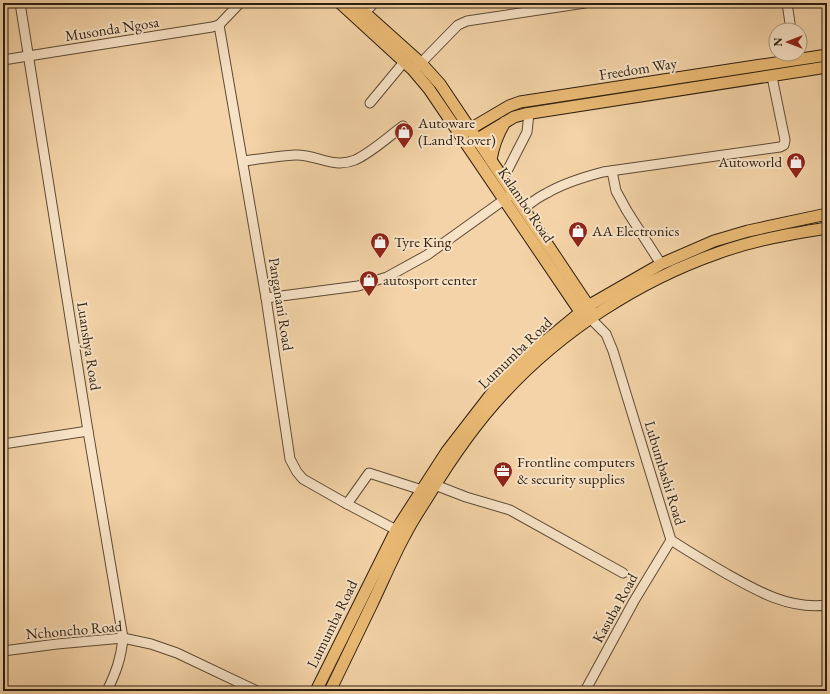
<svg xmlns="http://www.w3.org/2000/svg" width="830" height="694" viewBox="0 0 830 694" font-family="'EB Garamond',serif">
<style>
.lines{fill:none;stroke-linecap:round;stroke-linejoin:round}
.minor-casing{stroke:#5e4b35;stroke-width:11}
.major-casing{stroke:#2c1e0f;stroke-width:13}
.minor{stroke:#f7e2c6;stroke-width:9}
.major{stroke:#eaba74;stroke-width:11}
.labels{text-anchor:middle;stroke-width:4;stroke-linejoin:round;paint-order:stroke}
.street-label{font-size:15px;fill:#2c1e0f;stroke:#f7e2c6}
.poi-label{font-size:15px;fill:#2c1e0f;stroke:#f7e2c6;text-anchor:start}
</style>
<rect width="100%" height="100%" fill="#f3d3a7"/>
<filter id="stains"><feTurbulence type="fractalNoise" baseFrequency=".005" numOctaves="4"/><feColorMatrix values="0 0 0 0 .2 0 0 0 0 .09 0 0 0 0 .02 0 0 0 .5 -.17"/></filter>
<radialGradient id="worn" r=".72"><stop offset=".6" stop-color="#630" stop-opacity="0"/><stop offset="1" stop-color="#630" stop-opacity=".3"/></radialGradient>
<g class="lines">
<g class="minor-casing">
<g id="minor">
<path d="M20,3l68,428 35,207c-2,21 -7,34 -16,53"/>
<polyline points="787,3 791,30"/>
<polyline points="360,18 374,3"/>
<polyline points="219,25 266,298 290,459 297,472 303,479 347,504 402,533"/>
<polyline points="3,60 212,27 219,25 240,3"/>
<polyline points="416,68 458,25 467,21 585,3"/>
<polyline points="370,103 404,62"/>
<path d="M243,161c17,-2 35,-5 52,-6 21,-1 38,14 60,5 16,-7 33,-23 48,-34"/>
<polyline points="612,171 616,191 627,211 661,264"/>
<polyline points="503,179 527,132 529,113"/>
<path d="M523,209c8,-6 15,-12 24,-16 17,-10 37,-16 56,-21l177,-25 4,-2 1,-5 -13,-63"/>
<polyline points="266,298 358,286 387,277 427,255 508,197"/>
<path d="M594,322l12,12 7,17 58,189c18,12 37,23 56,34 30,17 63,36 100,31"/>
<polyline points="3,444 88,431"/>
<polyline points="435,485 466,497 510,510 623,573"/>
<polyline points="347,504 369,473 422,490"/>
<polyline points="3,651 57,644 123,638 151,644 177,653 257,691"/>
<polyline points="585,691 634,601 671,540"/>
</g>
</g>
<g class="major-casing">
<g id="major">
<polyline points="340,3 413,70 429,89 585,319"/>
<polyline points="354,3 421,63 440,84 592,311"/>
<polyline points="465,132 509,106 520,102 827,55"/>
<polyline points="471,143 514,117 525,114 827,67"/>
<path d="M491,160c2,-13 7,-26 14,-38"/>
<polyline points="316,691 396,530 447,451 498,385 537,348 588,306 661,264 714,241 748,231 827,214"/>
<path d="M330,691c14,-29 28,-58 42,-87 11,-23 21,-47 33,-69 7,-14 16,-27 24,-40 22,-36 46,-71 74,-101 58,-63 135,-113 215,-141 36,-13 72,-19 109,-25"/>
</g>
</g>
<use href="#minor" class="minor"/>
<use href="#major" class="major"/>
</g>
<defs>
<g id="shop-pin" transform="scale(1)"><path d="M0 17L-7.5 6A9.5 9.5 0 1 1 7.5 6Z" fill="#8f2418" stroke="#f7e2c6"/><path d="M-5-2.5h2.3a2.7 3.5 0 0 1 5.4 0H5L5.5 6h-11ZM-1.5-2.5h3a1.5 2.3 0 0 0-3 0Z" fill="#fff"/></g>
<g id="office-pin" transform="scale(1)"><path d="M0 17L-7.5 6A9.5 9.5 0 1 1 7.5 6Z" fill="#8f2418" stroke="#f7e2c6"/><path d="M-6-3h4V-5.5h4V-3h4V5H-6ZM-1-4.5V-3h2v-1.5ZM-6 0V1H6V0Z" fill="#fff"/></g>
</defs>
<g fill-rule="evenodd">
<use href="#shop-pin" x="404" y="132"/>
<use href="#shop-pin" x="796" y="162"/>
<use href="#shop-pin" x="578" y="231"/>
<use href="#shop-pin" x="380" y="242"/>
<use href="#shop-pin" x="369" y="280"/>
<use href="#office-pin" x="503" y="471"/>
</g>
<g class="labels">
<g class="street-label">
<text transform="translate(112 29) rotate(-9)" y="5">Musonda Ngosa</text>
<text transform="translate(638 69) rotate(-9)" y="5">Freedom Way</text>
<text transform="translate(526 205) rotate(56)" y="5">Kalambo Road</text>
<text transform="translate(281 304) rotate(81)" y="5">Panganani Road</text>
<text transform="translate(89 346) rotate(81)" y="5">Luanshya Road</text>
<text transform="translate(515 353) rotate(-44)" y="5">Lumumba Road</text>
<text transform="translate(665 473) rotate(73)" y="5">Lubumbashi Road</text>
<text transform="translate(615 608) rotate(-61)" y="5">Kasuba Road</text>
<text transform="translate(332 624) rotate(-64)" y="5">Lumumba Road</text>
<text transform="translate(74 630) rotate(-5)" y="5">Nchoncho Road</text>
</g>
<g class="poi-label">
<text x="418" y="128">Autoware<tspan x="418" dy="17">(Land Rover)</tspan></text>
<text x="782" y="167" text-anchor="end">Autoworld</text>
<text x="592" y="236">AA Electronics</text>
<text x="394" y="247">Tyre King</text>
<text x="383" y="285">autosport center</text>
<text x="517" y="467">Frontline computers<tspan x="517" dy="17">&amp; security supplies</tspan></text>
</g>
</g>
<rect width="830" height="694" fill="none" stroke="#f3d3a7" stroke-width="16"/>
<rect x="4" y="4" width="822" height="686" fill="none" stroke="#2c1e0f" stroke-width="2"/>
<rect x="8" y="8" width="814" height="678" fill="none" stroke="#2c1e0f"/>
<g transform="translate(788 42) rotate(270)"><circle r="19" fill="#f7e2c6" stroke="#a6947d"/>
<path d="M0-3L7 15L0 10L-7 15Z" fill="#8f2418"/>
<text y="-6" font-size="11" font-weight="bold" text-anchor="middle" fill="#2c1e0f">N</text>
</g>
<rect width="100%" height="100%" filter="url(#stains)"/>
<rect width="100%" height="100%" fill="url(#worn)"/>
</svg>
